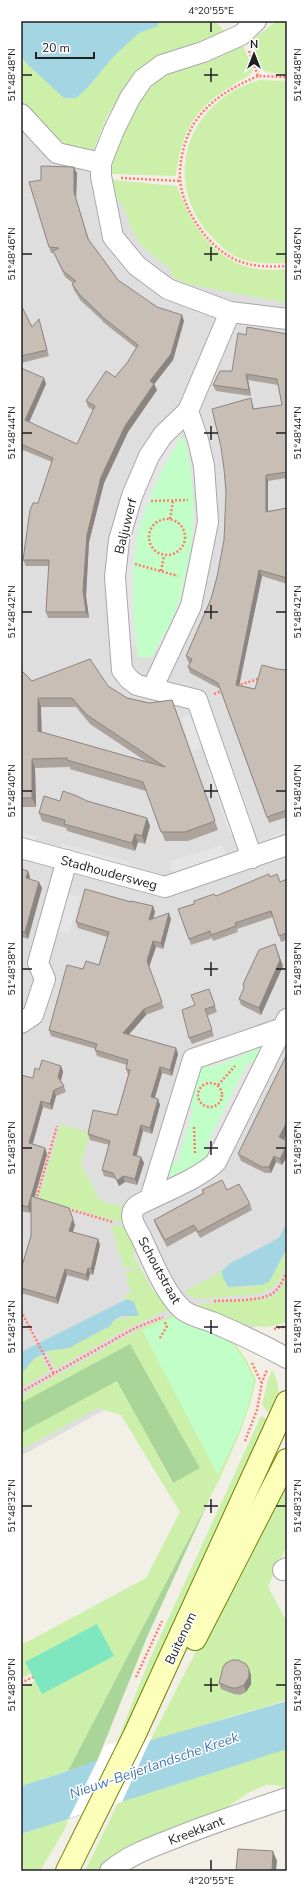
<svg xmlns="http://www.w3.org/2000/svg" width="308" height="1892" viewBox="0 0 308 1892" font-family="'Nunito Sans',sans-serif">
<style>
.residential{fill:#dfdede}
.grass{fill:#ccf0aa}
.forest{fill:#aad599}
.park{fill:#c2fec7}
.pitch{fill:#7fe7bf}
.parking{fill:#e5e5e5}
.water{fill:#a4d5e3}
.pier{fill:#fff}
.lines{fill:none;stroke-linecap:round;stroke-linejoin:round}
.street-casing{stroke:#a8a8a8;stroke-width:22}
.secondary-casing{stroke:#728000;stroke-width:24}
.path{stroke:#ff7b6b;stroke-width:2.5;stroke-dasharray:2 2;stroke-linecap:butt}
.street{stroke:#fff;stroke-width:20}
.secondary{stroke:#fbffb9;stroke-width:22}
.wall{fill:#aca39d;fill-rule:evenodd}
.shaded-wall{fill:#8c857f}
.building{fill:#c8beb6;stroke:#8c857f;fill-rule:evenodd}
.ticks{fill:none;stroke:#212121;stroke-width:1.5}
.labels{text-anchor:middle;stroke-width:3;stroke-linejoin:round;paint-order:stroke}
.street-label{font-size:13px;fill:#212121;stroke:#fff}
.water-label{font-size:14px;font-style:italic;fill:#417ab2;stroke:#fff}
.neatline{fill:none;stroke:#212121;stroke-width:1.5}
.ticks-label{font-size:10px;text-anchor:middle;fill:#212121}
</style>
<rect width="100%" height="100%" fill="#f2efe7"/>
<polygon class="residential" points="21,77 151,235 287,293 287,1309 21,1456"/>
<g class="grass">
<polygon points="158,21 215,21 225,32 197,44 153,59 132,78 107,116 92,154 59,144 21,104 21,56 27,64 88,87 115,55 139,33 157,26"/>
<polygon points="277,21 287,21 287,75 262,71 257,65 249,42"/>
<path d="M243,45l10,25 -3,5c-49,28 -66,43 -74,101l-64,-2 -1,-16 10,-22 21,-37 13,-17 17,-10z"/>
<path d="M259,80l28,1v182c-16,1 -33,1 -48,-5 -10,-4 -17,-11 -24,-18 -41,-39 -41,-102 4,-139 12,-10 26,-16 40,-21z"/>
<path d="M112,180l65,6c18,51 50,91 110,83v34l-90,-17 -12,-3 -13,-7 -2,-8c-12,-8 -24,-17 -33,-29 -10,-14 -8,-31 -23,-43z"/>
<polygon points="61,1124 90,1133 81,1164 100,1201 118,1206 125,1204 122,1214 123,1223 38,1199"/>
<polygon points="111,1225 127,1227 137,1248 133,1255 140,1267 124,1268"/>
<path d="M287,1248c0,22 -5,39 -28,46l-62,5 -13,-7 38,-21v5l6,11c43,0 41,-2 59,-39z"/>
<polygon points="141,1268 154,1292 163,1295 170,1309 126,1329 57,1368 54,1367 47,1351 69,1348 110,1326 115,1319 133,1316 127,1299 125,1300 126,1294 132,1292 127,1283 126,1271"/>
<path d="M287,1276v46c-31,13 -60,-4 -88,-16l2,-2 69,-6 8,-5z"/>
<path d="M174,1315l51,22 10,7 11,15 10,21c-7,34 -21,65 -36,98l-152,293 -47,15v-98l14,-7 7,13 -17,-32 6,11 -10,6v-36l6,-1 119,-64 34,-66 -59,-97 -23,-7 -77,42v-17l96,-53 55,103 28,-15 -70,-124 -109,59v-7l120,-68z"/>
<polygon points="41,1355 48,1369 48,1372 21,1388 21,1374 34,1359"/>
<path d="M272,1370c9,16 7,28 3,45l-8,-3 -5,-8 6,-24z"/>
<polygon points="261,1416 270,1421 126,1741 117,1742 148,1663"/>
<polygon points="287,1474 287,1545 268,1587 287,1622 287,1700 150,1741"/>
<polygon points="287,1748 287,1788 276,1785 265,1785 248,1793 224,1809 107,1862 97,1871 85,1871 118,1803"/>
<polygon points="69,1818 65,1829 40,1871 21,1871 21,1834"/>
</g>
<g class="forest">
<polygon points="130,1344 200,1468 173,1483 117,1381 21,1433 21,1403"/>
<polygon points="210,1498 147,1637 97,1761 68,1771"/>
</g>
<g class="park">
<path d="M180,438h4c16,58 13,122 -10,178 -6,14 -15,27 -22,41h-14c-5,-39 -9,-79 -2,-118 7,-36 26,-70 44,-101z"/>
<polygon points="260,1044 262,1049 254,1065 248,1062 206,1147 212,1151 205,1160 171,1177 168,1173 170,1161 177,1163 193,1109 187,1106 199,1067 207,1061 210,1068 245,1054 244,1048"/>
<polygon points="176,1316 224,1339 233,1345 244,1360 254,1380 248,1405 239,1431 218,1475 142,1330"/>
</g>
<polygon class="pitch" points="97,1624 114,1656 42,1694 25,1662"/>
<g class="parking">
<polygon points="175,429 182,433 180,438 162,470 146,507 137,537 133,567 133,614 137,645 129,648 122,572 129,526 167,439"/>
<polygon points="191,437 200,521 192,574 178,619 163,652 156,649 174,616 181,594 191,550 194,521 195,495 190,461 184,438"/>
<polygon points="212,710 254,826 248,828 206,712"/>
<polygon points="193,714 205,747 192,752 181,717"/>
<polygon points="212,768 236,834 230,836 207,770"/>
<polygon points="287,830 287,836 271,842 269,837"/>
<polygon points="21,832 36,836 35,841 21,837"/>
<polygon points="62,844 130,862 129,867 61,848"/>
<polygon points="222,845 227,858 174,875 169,862"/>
<polygon points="65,893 80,897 69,934 55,930"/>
<polygon points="244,1048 245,1054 210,1068 207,1061"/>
<polygon points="248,1062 254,1065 212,1151 205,1148"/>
<polygon points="187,1106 193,1109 177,1163 170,1161"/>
<polygon points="137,1248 163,1295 154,1292 133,1255"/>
</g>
<g class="water">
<polygon points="21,21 158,21 158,26 139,33 115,55 88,87 76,98 64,98 27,64 21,56"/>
<polygon points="287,1222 287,1248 269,1282 262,1285 228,1287 222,1276 222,1271 229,1264 279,1238"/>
<polygon points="127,1299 134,1302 139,1316 122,1316 115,1319 110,1326 69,1348 47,1351 34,1359 21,1374 21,1352"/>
<polygon points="287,1701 287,1749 21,1834 21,1786 68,1771 155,1739"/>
</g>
<polygon class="pier" points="152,1736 122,1802 69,1818 105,1745"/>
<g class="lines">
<g class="street-casing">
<g id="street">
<polyline points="256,21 241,35 203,52 162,65 143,79 130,98 114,130 101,163 101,176 113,237 137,266 168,289 230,312 287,319"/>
<polyline points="21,114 57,153 101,163"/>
<polyline points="188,411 163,435 149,456 132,496 119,540 115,577 122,670 129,679 137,685 197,700 252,858"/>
<polyline points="152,689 191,606 208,522 204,466 198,440 188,411 230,312"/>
<polyline points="21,848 165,887 287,845"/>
<path d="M287,1019l-71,143c-17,17 -55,31 -78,43 -12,9 -3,21 3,32 10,21 24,57 41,72 7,7 21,9 30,13 26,11 51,23 75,36"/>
<polyline points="21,1023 33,1015 45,979 38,963 67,860"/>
<polyline points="150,1199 193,1059 283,1028"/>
<polyline points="283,1570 287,1568"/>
<path d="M110,1871c19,-16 42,-24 65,-33 37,-15 74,-27 112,-40"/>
</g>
</g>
<g class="secondary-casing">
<g id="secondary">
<polyline points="195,1639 287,1460"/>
<polyline points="67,1871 134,1736 287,1402"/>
</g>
</g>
<g class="path">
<polyline points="249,51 258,76 287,77"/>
<path d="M258,76c-27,12 -48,23 -65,49 -9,16 -14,37 -13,55 3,32 30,70 59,81 15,6 32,6 48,5"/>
<polyline points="121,178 180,181"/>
<polyline points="151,501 188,500"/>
<circle cx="167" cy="537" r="18"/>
<polyline points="170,519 173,501"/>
<polyline points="135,564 178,576"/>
<polyline points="161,571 164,556"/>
<polyline points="237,686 260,678"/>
<polyline points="214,694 224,690"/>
<circle cx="210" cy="1095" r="12"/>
<polyline points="218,1085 235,1066"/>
<polyline points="194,1127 195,1154"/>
<polyline points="36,1200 57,1126"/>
<polyline points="68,1209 113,1222"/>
<path d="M214,1301c16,-1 47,1 59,-8 7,-5 10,-14 14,-21"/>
<polyline points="21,1311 54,1374"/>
<polyline points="274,1329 287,1326"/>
<polyline points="160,1338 167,1326 164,1321"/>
<polyline points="252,1363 261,1382"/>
<polyline points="21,1392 135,1328 163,1317"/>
<polyline points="245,1441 257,1410 262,1382 267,1370"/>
<polyline points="136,1677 162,1621"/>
<polyline points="21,1683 33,1677"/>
</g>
<use href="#street" class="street"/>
<use href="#secondary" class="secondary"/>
</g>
<g class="wall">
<polygon points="77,173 76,199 89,240 118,280 157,307 184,321 173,360 154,384 157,390 128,432 104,483 89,542 86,596 89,618 48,618 46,612 49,566 26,566 23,560 38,503 52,462 23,450 21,455 21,368 46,384 29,422 77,444 93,410 88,407 86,401 115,377 127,363 136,348 103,322 102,320 81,301 74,290 72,284 73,283 65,277 54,253 51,253 49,247 41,180"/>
<polygon points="21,305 32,327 41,326 49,356 21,363"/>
<polygon points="287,334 287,478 268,481 268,511 287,508 287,584 262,576 239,685 255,689 277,669 287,670 287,817 269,823 220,689 190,673 188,667 190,663 188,662 186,656 211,599 217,577 251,398 254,409 282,405 278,385 248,380 251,396 216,391 213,385 232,371 246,335"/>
<path d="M21,670l11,11 76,5 19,12 22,5 23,-3 46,130 -30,11h-23l-19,-50 -76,-22v-2l-35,1 1,39h-15zM41,707h35l14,17 57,38 -106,-30z"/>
<polygon points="60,801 87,801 147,818 150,826 145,844 138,842 135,851 67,831 66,828 42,821 39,813"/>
<polygon points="21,869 28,871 30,877 30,879 42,888 28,939 22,937 21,939"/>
<polygon points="287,879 287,940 281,942 273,917 237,929 238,932 213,941 212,938 191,945 178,909 216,896 280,882"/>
<polygon points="131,902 153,906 155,912 153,919 171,919 163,949 156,947 149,967 164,1008 146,1015 128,1035 176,1048 178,1054 172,1076 162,1073 155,1098 158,1099 160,1105 152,1134 143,1131 137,1156 144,1163 137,1185 125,1182 119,1186 116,1179 104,1176 102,1170 109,1145 90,1140 88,1134 117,1115 128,1075 126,1069 127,1065 97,1056 95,1050 96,1049 51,1036 49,1030 83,969 99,965 107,937 78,928 76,922"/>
<polygon points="283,966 261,1015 241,1005 239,999"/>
<polygon points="209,989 217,1012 207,1016 214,1036 192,1044 189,1038 195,1005"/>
<polygon points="287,1054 287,1133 284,1140 287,1141 287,1156 282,1165 276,1162 271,1173 265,1173 241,1161 238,1154"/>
<polygon points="61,1066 63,1072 61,1081 64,1086 66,1092 56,1096 52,1110 43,1107 33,1144 45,1148 47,1154 34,1198 75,1225 73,1232 98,1239 100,1245 93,1275 90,1274 88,1281 67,1275 58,1304 21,1293 21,1269 31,1236 31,1210 30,1213 21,1211 21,1075 33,1078 39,1070"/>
<polygon points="202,1190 227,1190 250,1204 252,1210 200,1238 196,1231 167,1247 156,1226 154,1220 203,1193"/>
<polygon points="249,1669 251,1675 251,1684 246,1692 240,1695 234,1694 221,1689 219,1683"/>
</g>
<g class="shaded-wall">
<polygon points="74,167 77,173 76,199 90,245 74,192"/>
<polygon points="182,315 184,321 173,360 152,387 150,381"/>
<polygon points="246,374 248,380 251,396 249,390"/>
<polygon points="44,378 46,384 27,427 25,420"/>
<polygon points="154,384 157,390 128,432 104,483 89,542 86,596 89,618 86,612 83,590 87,535 101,477 125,426"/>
<polygon points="21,445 23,450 21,455"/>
<polygon points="266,475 268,481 268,518 266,512"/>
<polygon points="259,570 262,576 238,691 236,685"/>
<polygon points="38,698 41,707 42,740 38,731"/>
<polygon points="32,759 35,768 36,807 32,798"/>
<polygon points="147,818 150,826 145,844 142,836"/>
<polygon points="135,834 138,842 135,851 132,843"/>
<polygon points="28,871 30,877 28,884 26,878"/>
<polygon points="39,882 42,888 28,939 25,932"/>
<polygon points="153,906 155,912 151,926 149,920"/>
<polygon points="169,913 171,919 163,949 161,943"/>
<polygon points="153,941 156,947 149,967 147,961"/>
<polygon points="275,944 283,966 261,1015 259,1008"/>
<polygon points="144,1009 146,1015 125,1039 123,1033"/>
<polygon points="176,1048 178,1054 172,1076 170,1070"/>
<polygon points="61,1066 63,1072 60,1083 58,1077"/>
<polygon points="160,1067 162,1073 153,1103 151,1097"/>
<polygon points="54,1090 56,1096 52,1110 50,1104"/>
<polygon points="158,1099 160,1105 152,1134 150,1128"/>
<polygon points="41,1101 43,1107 31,1149 29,1143"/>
<polygon points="287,1122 287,1133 282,1144 279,1137"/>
<polygon points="141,1125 143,1131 135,1160 133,1155"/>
<polygon points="287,1145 287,1156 282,1165 280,1159"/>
<polygon points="45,1148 47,1154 30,1213 28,1207"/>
<polygon points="274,1156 276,1162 271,1173 269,1167"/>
<polygon points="141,1157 144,1163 137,1185 135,1179"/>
<polygon points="123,1176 125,1182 119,1186 117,1181"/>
<polygon points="73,1219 75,1225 71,1237 69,1231"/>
<polygon points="98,1239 100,1245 93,1275 91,1269"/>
<polygon points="88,1268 90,1274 88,1281 86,1275"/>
<polygon points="65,1269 67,1275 58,1304 56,1298"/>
<polygon points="249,1669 251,1675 251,1684 246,1692 244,1685"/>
<polygon points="273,1851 277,1861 276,1871 272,1871"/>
</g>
<g class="building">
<polygon points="41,166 74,167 74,192 88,239 103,259 118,280 157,307 182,315 171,354 150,381 154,384 125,426 101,477 87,535 83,590 86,612 46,612 49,560 23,560 30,510 33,503 38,503 53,458 21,444 21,368 44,378 25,420 77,444 95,406 86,401 106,371 115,377 127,363 138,345 101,316 101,315 79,294 72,284 76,281 63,271 53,251 59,248 49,247 29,182 41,180"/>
<polygon points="21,305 32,327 39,319 47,350 21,356"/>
<polygon points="247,327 287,334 287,472 266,475 266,512 287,508 287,578 259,570 236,685 255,689 262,665 277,669 287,670 287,810 267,817 218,683 188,667 192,659 186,656 211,599 217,577 224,540 226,492 224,469 221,447 212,409 251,398 253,409 282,405 277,379 246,374 249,390 213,385 220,371 232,371 238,333 246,335"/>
<path d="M90,659l18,27 19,12 22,5 23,-3 43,121 -30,11h-24l-18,-50 -76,-22v-2l-35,1v39h-11v-128l11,11zM38,698h34l15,17 78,52 -127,-36z"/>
<polygon points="63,791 77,796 87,801 147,818 142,836 135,834 132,843 64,824 65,820 39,813 44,796 60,801"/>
<polygon points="21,869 28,871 26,878 39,882 25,932 21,931"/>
<polygon points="269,874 270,877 277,874 280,882 287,879 287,933 279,936 271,911 235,923 236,926 211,935 210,931 189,939 178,909 194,904 194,901 214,894 216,896"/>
<polygon points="85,889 131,902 131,901 153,906 149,920 169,913 161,943 153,941 147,961 162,1002 144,1009 123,1033 176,1048 170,1070 160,1067 151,1097 158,1099 150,1128 141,1125 133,1155 141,1157 135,1179 123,1176 117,1181 113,1173 102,1170 110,1141 88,1134 93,1110 117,1115 130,1070 126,1069 128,1060 95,1050 97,1044 49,1030 67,965 83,969 86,961 99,965 109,932 76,922"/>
<polygon points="275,944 280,960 259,1008 239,999 244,988 243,984 259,950"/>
<polygon points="209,989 215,1006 205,1009 212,1030 189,1038 182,1010 195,1005 191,995"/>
<polygon points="287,1054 287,1122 279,1137 287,1141 287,1145 280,1159 274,1156 269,1167 262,1167 238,1154"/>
<polygon points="42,1060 61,1066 58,1077 64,1086 54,1090 50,1104 41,1101 29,1143 45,1148 28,1207 21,1205 21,1075 33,1078 35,1068 39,1070"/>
<polygon points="222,1180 227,1190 239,1184 250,1204 198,1232 194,1225 165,1240 154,1220 204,1193 202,1190"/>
<polygon points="31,1196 69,1208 73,1219 69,1231 98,1239 91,1269 88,1268 86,1275 65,1269 56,1298 21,1288 21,1269 31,1236"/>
<polygon points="232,1660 238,1660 246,1664 249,1669 249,1677 244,1685 237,1688 232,1688 219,1683 223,1667 226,1663"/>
<polygon points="238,1849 273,1851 272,1871 236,1871"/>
</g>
<path class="ticks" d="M211,22v10M211,68v14M22,75h10M204,75h14M276,75h10M211,247v14M22,254h10M204,254h14M276,254h10M211,426v14M22,433h10M204,433h14M276,433h10M211,605v14M22,612h10M204,612h14M276,612h10M211,784v14M22,791h10M204,791h14M276,791h10M211,962v14M22,969h10M204,969h14M276,969h10M211,1141v14M22,1148h10M204,1148h14M276,1148h10M211,1320v14M22,1327h10M204,1327h14M276,1327h10M211,1499v14M22,1506h10M204,1506h14M276,1506h10M211,1678v14M22,1685h10M204,1685h14M276,1685h10M211,1860v10"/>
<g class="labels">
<g class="street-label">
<text transform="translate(125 526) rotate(-76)" y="5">Baljuwerf</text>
<text transform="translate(109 872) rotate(15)" y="5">Stadhoudersweg</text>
<text transform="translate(160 1270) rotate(61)" y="5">Schoutstraat</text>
<text transform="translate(180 1638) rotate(-65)" y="5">Buitenom</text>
<text transform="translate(196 1830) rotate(-21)" y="5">Kreekkant</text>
</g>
<g class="water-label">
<text transform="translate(154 1765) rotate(-19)" y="5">Nieuw-Beijerlandsche Kreek</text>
</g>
</g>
<rect width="308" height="1892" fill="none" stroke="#ffffff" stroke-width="44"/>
<g transform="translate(254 54)" stroke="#ffffff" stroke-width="3" paint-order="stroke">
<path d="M0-3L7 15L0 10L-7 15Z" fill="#212121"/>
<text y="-6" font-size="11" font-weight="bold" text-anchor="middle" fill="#212121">N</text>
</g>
<path d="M36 52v6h58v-6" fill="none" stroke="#212121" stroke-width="2"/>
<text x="42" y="52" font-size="12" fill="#212121" stroke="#ffffff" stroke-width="3" paint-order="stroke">20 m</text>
<rect x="22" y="22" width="264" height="1848" class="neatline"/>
<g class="ticks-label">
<text x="211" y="14">4°20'55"E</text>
<text transform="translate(11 75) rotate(-90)" y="4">51°48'48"N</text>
<text transform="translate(297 75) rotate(-90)" y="4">51°48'48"N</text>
<text transform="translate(11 254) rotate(-90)" y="4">51°48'46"N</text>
<text transform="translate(297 254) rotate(-90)" y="4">51°48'46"N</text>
<text transform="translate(11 433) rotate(-90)" y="4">51°48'44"N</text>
<text transform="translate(297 433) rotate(-90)" y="4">51°48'44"N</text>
<text transform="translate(11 612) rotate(-90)" y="4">51°48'42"N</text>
<text transform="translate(297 612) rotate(-90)" y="4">51°48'42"N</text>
<text transform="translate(11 791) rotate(-90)" y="4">51°48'40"N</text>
<text transform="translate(297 791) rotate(-90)" y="4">51°48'40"N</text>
<text transform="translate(11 969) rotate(-90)" y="4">51°48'38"N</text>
<text transform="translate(297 969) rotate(-90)" y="4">51°48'38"N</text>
<text transform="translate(11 1148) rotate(-90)" y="4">51°48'36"N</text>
<text transform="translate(297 1148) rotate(-90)" y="4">51°48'36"N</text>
<text transform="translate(11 1327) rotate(-90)" y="4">51°48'34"N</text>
<text transform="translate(297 1327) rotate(-90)" y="4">51°48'34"N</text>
<text transform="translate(11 1506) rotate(-90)" y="4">51°48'32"N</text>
<text transform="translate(297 1506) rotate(-90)" y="4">51°48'32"N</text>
<text transform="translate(11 1685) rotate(-90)" y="4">51°48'30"N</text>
<text transform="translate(297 1685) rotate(-90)" y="4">51°48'30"N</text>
<text x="211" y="1884">4°20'55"E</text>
</g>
</svg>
